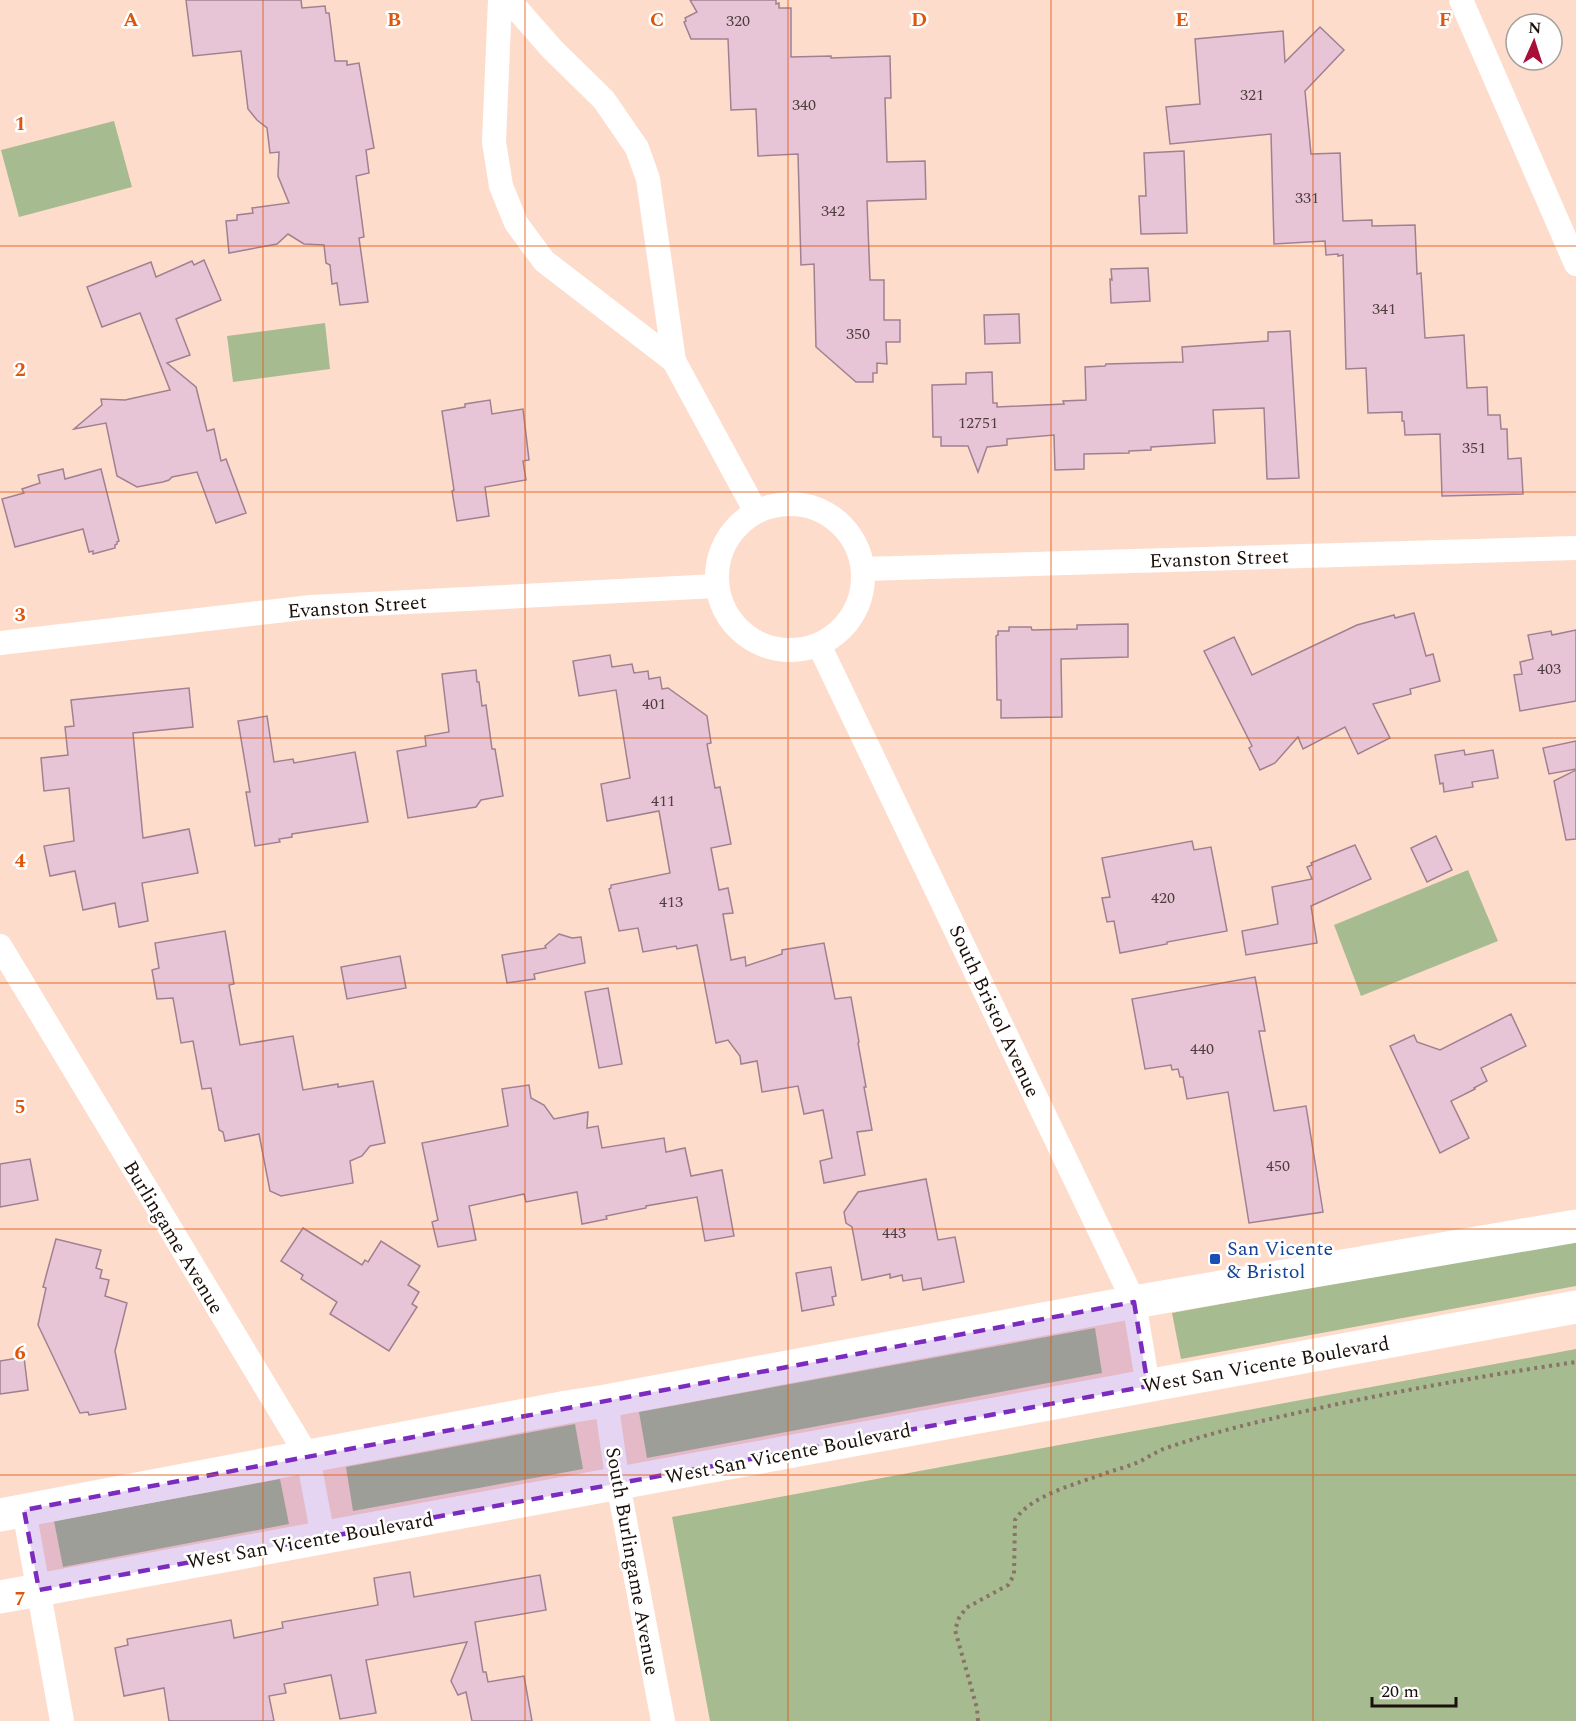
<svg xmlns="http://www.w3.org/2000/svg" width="1576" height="1721" viewBox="0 0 1576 1721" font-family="Spectral,serif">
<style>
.green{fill:#a7bb90}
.building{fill:#e7c5d6;stroke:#a08191;stroke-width:1.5}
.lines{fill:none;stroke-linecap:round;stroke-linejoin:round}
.path{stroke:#897267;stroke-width:4;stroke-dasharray:3 4.5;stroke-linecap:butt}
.minor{stroke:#fff;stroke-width:24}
.secondary{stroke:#fff;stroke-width:33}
.marked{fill:#7b2cbf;fill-opacity:0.2;stroke:#7b2cbf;stroke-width:4.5;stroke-dasharray:12 8;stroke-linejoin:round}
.grid{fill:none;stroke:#de550c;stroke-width:1.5;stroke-opacity:0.55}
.transit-dot{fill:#1a4fb4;stroke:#fff;stroke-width:2}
.labels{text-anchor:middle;stroke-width:5;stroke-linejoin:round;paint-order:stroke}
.number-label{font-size:16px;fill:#4e3d3d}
.street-label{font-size:20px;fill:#1b100a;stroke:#fff}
.transit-label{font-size:20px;fill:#164399;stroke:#fff;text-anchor:start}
.grid-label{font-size:20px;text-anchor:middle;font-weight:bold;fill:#de550c;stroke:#fff;stroke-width:5;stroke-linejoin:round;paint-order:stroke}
</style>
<rect width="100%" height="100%" fill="#fedccb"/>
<g class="green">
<polygon points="114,121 132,187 19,217 1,150"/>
<polygon points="325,323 330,369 233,382 227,336"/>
<polygon points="1468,870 1498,941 1361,996 1334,925"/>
<polygon points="1576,1239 1576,1286 1181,1359 1172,1313"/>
<polygon points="1095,1328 1102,1373 647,1458 639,1412"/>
<polygon points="1576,1349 1576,1721 710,1721 672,1517"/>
<polygon points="575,1424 583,1469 353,1511 346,1467"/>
<polygon points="280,1479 289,1524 63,1567 54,1521"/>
</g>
<g class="building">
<polygon points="186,0 301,0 302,8 325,6 326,13 329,13 331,28 335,61 347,61 347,65 359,63 374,148 366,150 369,173 356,176 364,237 359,238 368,302 340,305 337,283 332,284 330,265 326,263 324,245 304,244 288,234 277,244 229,253 226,221 237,220 237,215 253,213 252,208 289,203 278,176 279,152 270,153 267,128 257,120 248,109 241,51 193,56"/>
<polygon points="690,0 776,0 776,4 779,3 779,8 791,8 791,57 831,56 831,58 890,56 891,98 885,98 887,162 925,161 926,199 867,201 870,280 884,280 884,320 900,320 900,342 886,342 887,364 877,363 877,373 873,373 873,382 856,382 816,347 814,264 801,265 798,154 758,156 756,109 731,110 728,39 691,39 684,22 686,21 685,18 697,12"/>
<polygon points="1320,27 1344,50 1305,91 1311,154 1340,153 1343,221 1372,220 1372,226 1415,225 1417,274 1421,273 1425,338 1464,335 1467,388 1487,387 1488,415 1500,415 1501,429 1507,429 1508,459 1521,458 1523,494 1442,496 1440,434 1405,435 1404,421 1402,421 1402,412 1368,413 1366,368 1346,369 1343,255 1338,256 1338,254 1326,255 1325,241 1274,244 1271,134 1170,144 1166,107 1200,104 1195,39 1283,31 1285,62"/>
<polygon points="1184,151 1187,233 1141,234 1139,196 1146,196 1144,153"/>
<polygon points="204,260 221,300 176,319 190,355 167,363 196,387 207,431 214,429 221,461 226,459 246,513 216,523 197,472 172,477 169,480 163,482 137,487 117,476 106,423 74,429 102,405 101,399 125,400 170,390 140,313 102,327 87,287 151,262 156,277 192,261 194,265"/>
<polygon points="1148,268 1150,301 1111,303 1110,279 1112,280 1111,269"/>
<polygon points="1019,314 1020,343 985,344 984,315"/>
<polygon points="1290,331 1299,478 1267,479 1264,408 1213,410 1215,443 1151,447 1151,450 1129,451 1129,453 1084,454 1084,469 1055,470 1054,435 1007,439 1007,445 987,447 978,472 968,446 941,446 941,437 933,437 932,385 966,384 966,373 992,372 993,403 997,403 997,407 1064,404 1063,401 1086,400 1085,367 1105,366 1106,364 1183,362 1182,347 1268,341 1268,332"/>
<polygon points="490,400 492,414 523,409 529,460 523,461 526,480 485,487 489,516 457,521 452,491 454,490 442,411 465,407 465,404"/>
<polygon points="63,469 65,479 101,469 119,541 117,542 117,544 115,545 115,548 93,554 93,551 89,552 83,529 15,547 2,499 24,493 22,489 40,483 38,475"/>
<polygon points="1414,613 1426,656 1433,654 1440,681 1410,689 1411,694 1373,704 1390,738 1358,754 1345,727 1303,749 1298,737 1275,763 1260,770 1249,748 1252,746 1204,651 1234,637 1252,675 1357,625 1394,615 1395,618"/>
<polygon points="1128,624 1128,657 1061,659 1062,717 1001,718 1001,700 997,700 996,636 998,635 998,631 1009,631 1009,627 1031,627 1032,630 1077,629 1077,625"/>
<polygon points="1576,630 1576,701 1520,711 1514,675 1522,674 1520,662 1533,659 1528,635 1551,631 1552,635"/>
<polygon points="610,655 612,667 632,664 634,673 648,671 649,679 660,677 662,689 668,688 707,716 711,743 707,744 715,788 720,787 731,844 711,848 719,890 728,888 733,913 723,914 731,960 745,957 746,966 782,954 782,950 824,943 835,999 851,997 859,1042 858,1043 866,1087 864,1087 872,1130 857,1132 865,1175 824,1183 820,1161 832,1158 823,1110 804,1114 798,1086 762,1092 757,1061 741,1064 740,1056 728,1040 716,1043 697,945 677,949 676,946 643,952 638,928 619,931 609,889 611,888 611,885 670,873 659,811 607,821 601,784 630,778 616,690 579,696 573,661"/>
<polygon points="476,670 477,682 479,682 482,706 486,705 492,749 495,749 503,796 481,800 476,807 408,818 397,751 426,746 425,736 449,732 442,674"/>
<polygon points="189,688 193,727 133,733 143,838 189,829 198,873 142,883 148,921 119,927 115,903 83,910 75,871 50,876 44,846 74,841 69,788 44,791 41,758 68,755 65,727 74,726 71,700"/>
<polygon points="267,716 274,762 293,759 294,763 355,752 368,822 292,834 292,837 279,839 280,842 255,846 246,792 250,792 238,721"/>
<polygon points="1576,741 1576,769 1549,774 1543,748"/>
<polygon points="1464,750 1465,755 1493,750 1498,778 1472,782 1473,787 1444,792 1443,783 1440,784 1435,755"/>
<polygon points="1576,770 1576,839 1566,840 1554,781"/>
<polygon points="1436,836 1452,870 1427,882 1411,848"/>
<polygon points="1192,841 1194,850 1211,847 1227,931 1167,942 1167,944 1120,953 1114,921 1107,922 1102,898 1110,897 1102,858"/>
<polygon points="1355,845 1371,879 1311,906 1317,943 1246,955 1242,931 1278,924 1272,887 1312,879 1307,867 1312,865 1311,863"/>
<polygon points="225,931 234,984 229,985 240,1045 293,1036 303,1090 338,1084 338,1087 373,1081 385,1143 370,1146 362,1156 350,1161 353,1183 281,1196 270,1191 259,1134 225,1141 223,1132 219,1130 211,1088 202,1089 193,1041 181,1043 173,998 157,999 152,970 159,968 155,943"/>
<polygon points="559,934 572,938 581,937 585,963 534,974 535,979 507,983 502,955 546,948 545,946"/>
<polygon points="400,956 406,988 347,999 341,967"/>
<polygon points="1255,977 1265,1031 1259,1031 1274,1111 1306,1106 1323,1212 1249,1223 1228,1092 1187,1099 1183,1077 1180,1077 1178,1069 1172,1070 1171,1065 1145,1069 1132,999"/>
<polygon points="608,988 622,1064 599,1068 585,992"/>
<polygon points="1511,1014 1526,1046 1481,1068 1487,1081 1474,1088 1475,1089 1451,1101 1469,1138 1440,1153 1390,1046 1414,1035 1417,1042 1440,1050"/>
<polygon points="529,1085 531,1098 544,1105 554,1119 588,1112 587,1128 598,1126 602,1148 664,1138 666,1152 685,1148 691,1176 722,1170 734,1236 705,1241 697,1197 646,1206 646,1208 606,1216 607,1219 582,1224 577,1192 526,1202 524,1194 469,1206 476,1240 438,1247 432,1222 438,1220 422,1143 508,1126 502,1089"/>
<polygon points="30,1159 38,1200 0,1207 0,1164"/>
<polygon points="926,1179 938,1240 955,1237 964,1282 923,1290 921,1278 903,1281 902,1275 890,1278 890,1274 862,1280 852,1227 846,1223 844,1212 858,1192"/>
<polygon points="303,1228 362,1265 365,1260 368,1262 381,1241 420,1266 408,1285 419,1292 412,1304 417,1307 389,1351 330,1314 337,1302 301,1279 303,1275 281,1261"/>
<polygon points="56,1239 101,1250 96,1268 102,1270 100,1278 109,1280 105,1296 127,1303 115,1351 126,1409 89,1415 88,1412 80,1413 38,1325 46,1288 43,1287"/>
<polygon points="831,1267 836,1296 832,1297 834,1305 802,1311 796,1273"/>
<polygon points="24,1357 28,1390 0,1394 0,1361"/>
<polygon points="410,1572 414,1597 540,1575 546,1610 475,1622 483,1672 486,1672 488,1682 524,1676 532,1721 472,1721 466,1692 458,1695 451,1681 467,1642 366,1660 376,1713 340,1719 331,1675 284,1684 286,1693 269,1696 274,1721 169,1721 164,1688 124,1696 115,1648 128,1645 127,1639 231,1620 234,1638 283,1628 282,1622 378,1605 374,1578"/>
</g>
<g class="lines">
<path class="path" d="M978,1721l-1,-13 -22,-78 4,-12 7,-10 42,-23 6,-10 1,-55c15,-25 65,-37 91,-47 12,-4 24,-7 35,-12 9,-5 18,-11 28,-14 54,-18 109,-30 164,-42 81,-17 161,-31 243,-43"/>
<g class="minor">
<polyline points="500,0 494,142 501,186 516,223 544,261 674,361"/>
<polyline points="509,0 552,49 604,100 637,148 648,179 674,361 756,512"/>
<polyline points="1461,0 1576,264"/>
<circle cx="790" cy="577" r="73"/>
<polyline points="863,569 1576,548"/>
<polyline points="0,643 311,607 716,586"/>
<polyline points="819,645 1134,1302 1148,1386"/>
<polyline points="0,946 308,1457 323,1537"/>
<polyline points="606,1401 618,1484 663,1721"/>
<polyline points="24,1510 62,1721"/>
</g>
<g class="secondary">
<polyline points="0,1515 567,1407 606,1401 1134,1302 1576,1226"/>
<polyline points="0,1597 1576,1307"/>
</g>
</g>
<path class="marked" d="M1134,1302l14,84 -1109,204 -15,-80z"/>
<path class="grid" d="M263,0v1721M525,0v1721M788,0v1721M1051,0v1721M1313,0v1721M0,246h1576M0,492h1576M0,738h1576M0,983h1576M0,1229h1576M0,1475h1576"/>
<rect class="transit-dot" x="1209" y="1253" width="12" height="12" rx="3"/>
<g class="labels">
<g class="number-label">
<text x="738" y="26">320</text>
<text x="1252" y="100">321</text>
<text x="804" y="110">340</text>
<text x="1307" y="203">331</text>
<text x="833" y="216">342</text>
<text x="1384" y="314">341</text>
<text x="858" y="339">350</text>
<text x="978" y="428">12751</text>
<text x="1474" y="453">351</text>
<text x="1549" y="674">403</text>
<text x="654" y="709">401</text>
<text x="663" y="806">411</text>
<text x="1163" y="903">420</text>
<text x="671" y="907">413</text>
<text x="1202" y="1054">440</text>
<text x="1278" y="1171">450</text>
<text x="894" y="1238">443</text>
</g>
<g class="street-label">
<text transform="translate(1219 558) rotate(-2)" y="7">Evanston Street</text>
<text transform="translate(357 606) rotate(-4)" y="7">Evanston Street</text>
<text transform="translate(995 1011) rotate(65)" y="7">South Bristol Avenue</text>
<text transform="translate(174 1237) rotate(59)" y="7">Burlingame Avenue</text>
<text transform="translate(1266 1364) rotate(-10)" y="7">West San Vicente Boulevard</text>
<text transform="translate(788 1453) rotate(-11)" y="7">West San Vicente Boulevard</text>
<text transform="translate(310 1540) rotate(-10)" y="7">West San Vicente Boulevard</text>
<text transform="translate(633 1561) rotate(80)" y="7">South Burlingame Avenue</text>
</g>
<g class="transit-label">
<text x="1227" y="1255">San Vicente<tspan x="1227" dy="23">&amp; Bristol</tspan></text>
</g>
</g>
<g class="grid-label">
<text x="131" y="26">A</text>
<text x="394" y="26">B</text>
<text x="657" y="26">C</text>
<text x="919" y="26">D</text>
<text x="1182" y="26">E</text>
<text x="1445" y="26">F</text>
<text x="20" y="130">1</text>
<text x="20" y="376">2</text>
<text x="20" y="621">3</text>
<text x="20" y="867">4</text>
<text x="20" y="1113">5</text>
<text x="20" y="1359">6</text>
<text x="20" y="1605">7</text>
</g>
<g transform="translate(1534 42) rotate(3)"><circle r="28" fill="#ffffff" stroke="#a49f9d" stroke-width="1.5"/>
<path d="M0-4.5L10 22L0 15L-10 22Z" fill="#a70e38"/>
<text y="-9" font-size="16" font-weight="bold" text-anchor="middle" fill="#1b100a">N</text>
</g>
<path d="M1372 1697v9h84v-9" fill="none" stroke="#1b100a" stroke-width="3"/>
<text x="1381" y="1697" font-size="18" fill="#1b100a" stroke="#ffffff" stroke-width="4.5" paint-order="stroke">20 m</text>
</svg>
